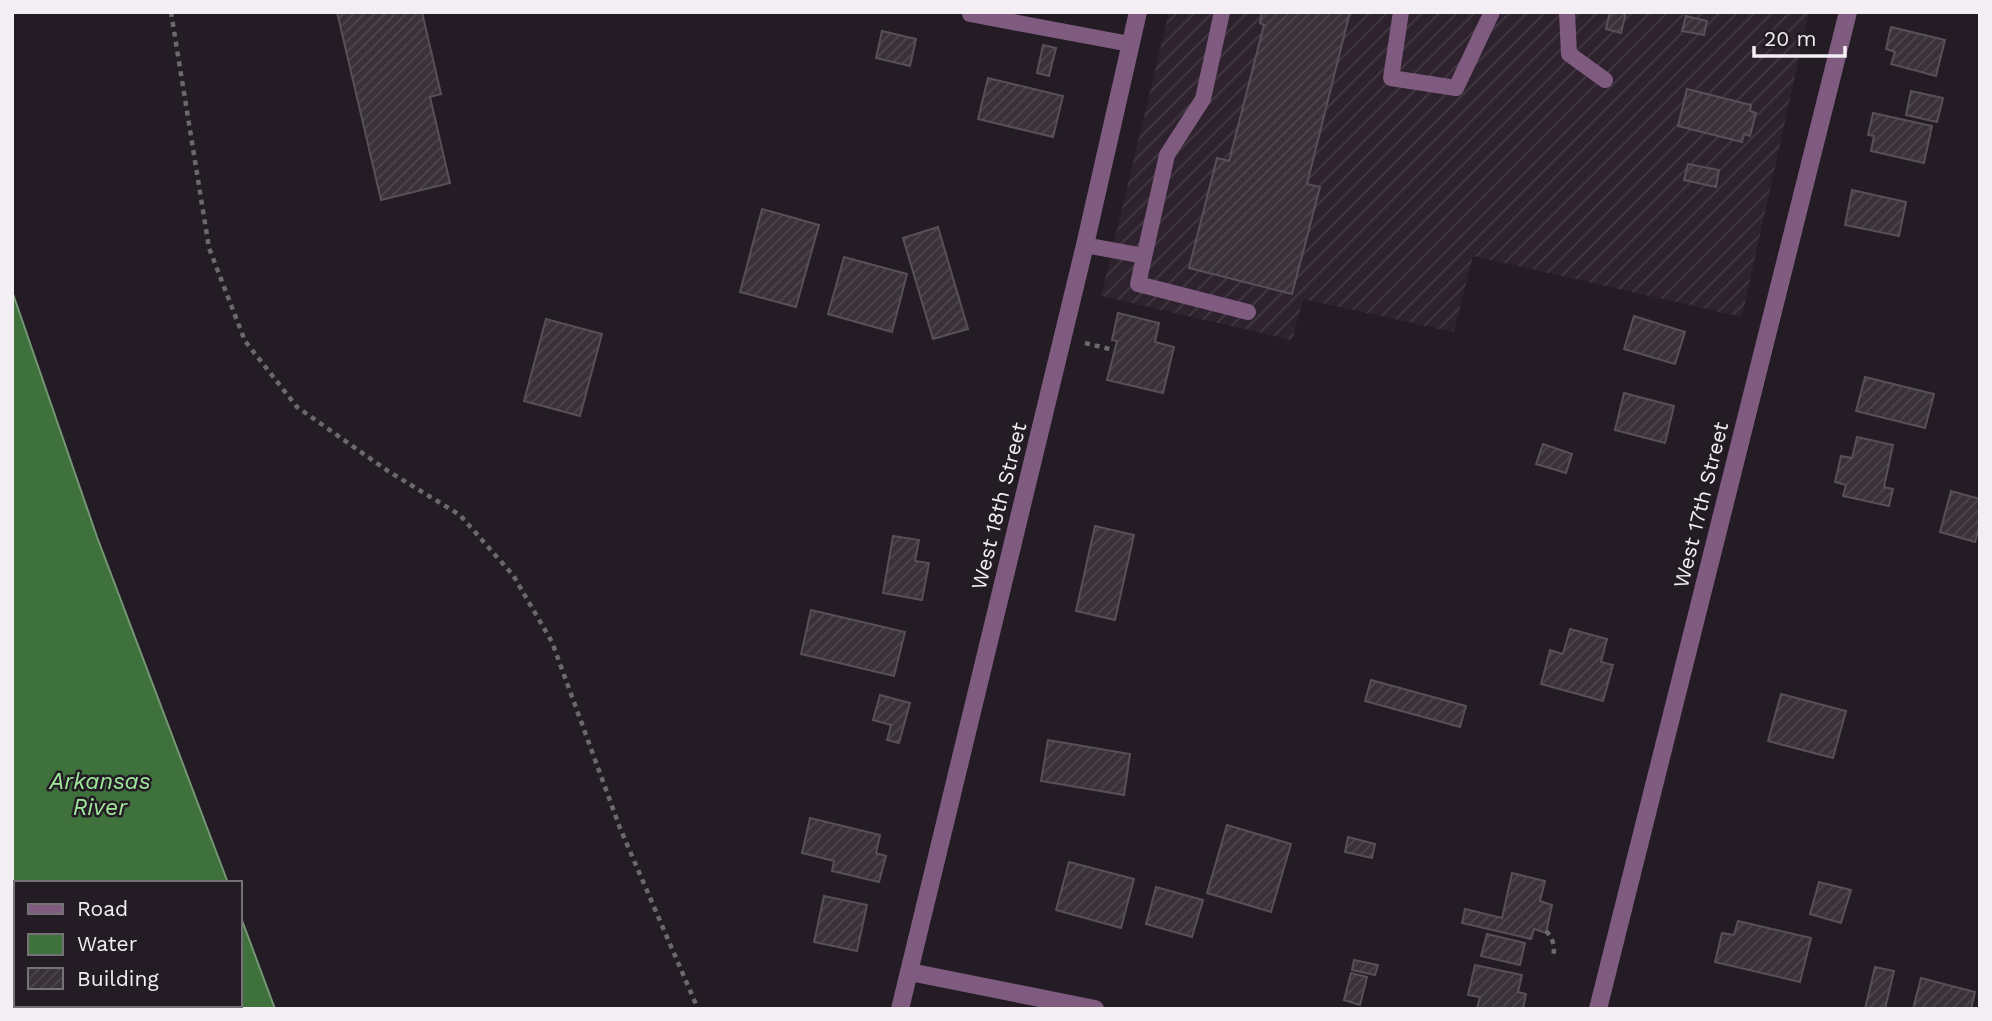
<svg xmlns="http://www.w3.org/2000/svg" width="1992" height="1021" viewBox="0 0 1992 1021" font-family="'Work Sans',sans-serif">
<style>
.industrial{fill:url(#industrial-furrows)}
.water{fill:#3f713d;stroke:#759674;stroke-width:2}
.building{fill:url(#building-hatch);stroke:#585059;stroke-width:2}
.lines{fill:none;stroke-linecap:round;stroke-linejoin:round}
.path{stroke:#6d676e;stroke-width:4.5;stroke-dasharray:5 5;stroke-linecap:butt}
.lane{stroke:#7e5b7f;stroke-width:16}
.street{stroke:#7e5b7f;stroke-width:18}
.labels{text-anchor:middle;stroke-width:5;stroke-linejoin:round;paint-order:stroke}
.street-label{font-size:21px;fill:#f3eef3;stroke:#231c24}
.water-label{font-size:23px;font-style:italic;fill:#a0e89c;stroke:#231c24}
</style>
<defs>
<pattern id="industrial-furrows" width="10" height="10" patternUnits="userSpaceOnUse" patternTransform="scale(1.75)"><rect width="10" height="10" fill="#2e222e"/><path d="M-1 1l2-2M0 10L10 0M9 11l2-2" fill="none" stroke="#423842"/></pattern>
<pattern id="building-hatch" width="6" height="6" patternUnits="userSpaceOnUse" patternTransform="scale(1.75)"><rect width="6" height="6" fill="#3a323a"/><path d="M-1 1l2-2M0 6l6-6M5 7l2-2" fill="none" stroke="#4d464d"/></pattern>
</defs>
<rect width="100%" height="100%" fill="#231c24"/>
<polygon class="industrial" points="1169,12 1809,12 1742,317 1473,256 1454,332 1303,299 1292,340 1101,296"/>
<polygon class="water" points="12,291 97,537 228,883 16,883 16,1005 240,1005 240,915 275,1009 12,1009"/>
<g class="building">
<polygon points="337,12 422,12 441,94 430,97 450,183 381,200"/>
<polygon points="1262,12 1350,12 1307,184 1320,187 1292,294 1189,268 1217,158 1229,161 1264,25 1260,23"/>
<polygon points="1610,12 1626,12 1621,33 1606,29"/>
<polygon points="1686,16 1707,21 1704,35 1682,31"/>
<polygon points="1891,27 1945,40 1936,76 1891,64 1895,52 1886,49"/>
<polygon points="882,31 916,39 910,66 876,58"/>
<polygon points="1043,45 1056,48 1049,76 1037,73"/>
<polygon points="988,78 1063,96 1053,137 978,119"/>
<polygon points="1687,89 1751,105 1750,111 1756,113 1750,136 1744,134 1742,142 1678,126"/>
<polygon points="1911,91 1943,98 1937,122 1906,115"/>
<polygon points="1873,113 1932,126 1924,163 1871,151 1874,136 1868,135"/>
<polygon points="1688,164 1719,170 1716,187 1684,180"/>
<polygon points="1852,190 1906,202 1899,236 1845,225"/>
<polygon points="762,209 819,225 796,307 740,292"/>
<polygon points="938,227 968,329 933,339 903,238"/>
<polygon points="844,257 907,274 892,332 828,314"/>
<polygon points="1118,313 1159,323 1155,342 1174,347 1163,393 1107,380 1117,341 1112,340"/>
<polygon points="1634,316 1685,332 1675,364 1624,349"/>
<polygon points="546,319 602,334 580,416 524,401"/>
<polygon points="1865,377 1934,394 1925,428 1856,411"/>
<polygon points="1624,393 1674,406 1665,443 1615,430"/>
<polygon points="1857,437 1893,445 1884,487 1893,489 1889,506 1843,496 1846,485 1835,482 1841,456 1852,458"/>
<polygon points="1543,444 1572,454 1566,473 1536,464"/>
<polygon points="1951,491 1980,499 1980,524 1975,542 1940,532"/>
<polygon points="1095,526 1134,535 1115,620 1076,611"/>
<polygon points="893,536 919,540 915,561 929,563 922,600 883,593"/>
<polygon points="811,610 905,632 894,676 801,654"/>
<polygon points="1570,629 1607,639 1601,662 1613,665 1603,701 1541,684 1550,650 1563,654"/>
<polygon points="1371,680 1466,706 1460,727 1365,701"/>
<polygon points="1781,694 1846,711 1833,758 1768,741"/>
<polygon points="880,695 910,703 899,743 887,740 891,725 873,720"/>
<polygon points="1048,740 1130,754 1124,795 1041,781"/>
<polygon points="810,818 880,835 876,853 886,856 879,882 832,871 834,861 802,853"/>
<polygon points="1227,825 1291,844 1271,912 1207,893"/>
<polygon points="1348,837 1375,844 1372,858 1345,852"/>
<polygon points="1069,862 1134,879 1121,928 1056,910"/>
<polygon points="1512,873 1545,881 1540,901 1552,905 1546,933 1534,929 1531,939 1462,923 1465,909 1502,918"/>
<polygon points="1819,882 1851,890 1841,923 1810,914"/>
<polygon points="1156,887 1203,900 1192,937 1146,924"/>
<polygon points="824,896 867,905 857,951 814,942"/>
<polygon points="1738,921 1811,938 1800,982 1715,962 1722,933 1734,935"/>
<polygon points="1487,934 1525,943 1520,965 1481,956"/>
<polygon points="1354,960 1378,965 1375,975 1352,970"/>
<polygon points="1475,965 1522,975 1518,992 1526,994 1523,1009 1477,1009 1480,997 1468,995"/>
<polygon points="1875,967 1894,971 1885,1009 1865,1009"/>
<polygon points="1351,973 1367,977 1360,1005 1344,1000"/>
<polygon points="1921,978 1975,992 1971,1009 1913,1009"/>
</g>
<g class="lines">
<g class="path">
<polyline points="171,12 209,248 245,341 297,407 388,471 460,515 513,575 552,642 620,828 698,1009"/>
<polyline points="1085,343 1114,350"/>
<path d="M1546,931c8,8 9,17 7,28"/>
</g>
<g class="lane">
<polyline points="1222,12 1203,99 1167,155 1138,284 1248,312"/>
<polyline points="1401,12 1391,78 1456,88 1492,12"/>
<polyline points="1567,12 1569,54 1605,80"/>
<polyline points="970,14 1130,44"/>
<polyline points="1085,245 1144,256"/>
</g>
<g class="street">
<polyline points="910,972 1095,1009"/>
<polyline points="900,1009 1085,245 1138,12"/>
<polyline points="1598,1009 1848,12"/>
</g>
</g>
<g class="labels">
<g class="street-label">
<text transform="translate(1701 505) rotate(-76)" y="7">West 17th Street</text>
<text transform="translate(999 506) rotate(-76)" y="7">West 18th Street</text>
</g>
<g class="water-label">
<text x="100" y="789">Arkansas<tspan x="100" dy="26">River</tspan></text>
</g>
</g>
<rect width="1992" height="1021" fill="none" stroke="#f3eef3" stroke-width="28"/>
<rect x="14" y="881" width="228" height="126" fill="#231c24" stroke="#767077" stroke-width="2"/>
<rect x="28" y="904" width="35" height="10" fill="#7e5b7f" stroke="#767077" stroke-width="2"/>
<text x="77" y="916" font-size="21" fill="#f3eef3">Road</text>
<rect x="28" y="934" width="35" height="21" fill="#3f713d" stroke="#767077" stroke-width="2"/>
<text x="77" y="951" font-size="21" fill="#f3eef3">Water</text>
<rect x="28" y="968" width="35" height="21" fill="url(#building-hatch)" stroke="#767077" stroke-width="2"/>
<text x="77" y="986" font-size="21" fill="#f3eef3">Building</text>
<path d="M1754 46v10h91v-10" fill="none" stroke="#f3eef3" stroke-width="3.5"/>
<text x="1764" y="46" font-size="21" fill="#f3eef3" stroke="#231c24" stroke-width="5" paint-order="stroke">20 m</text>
</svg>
